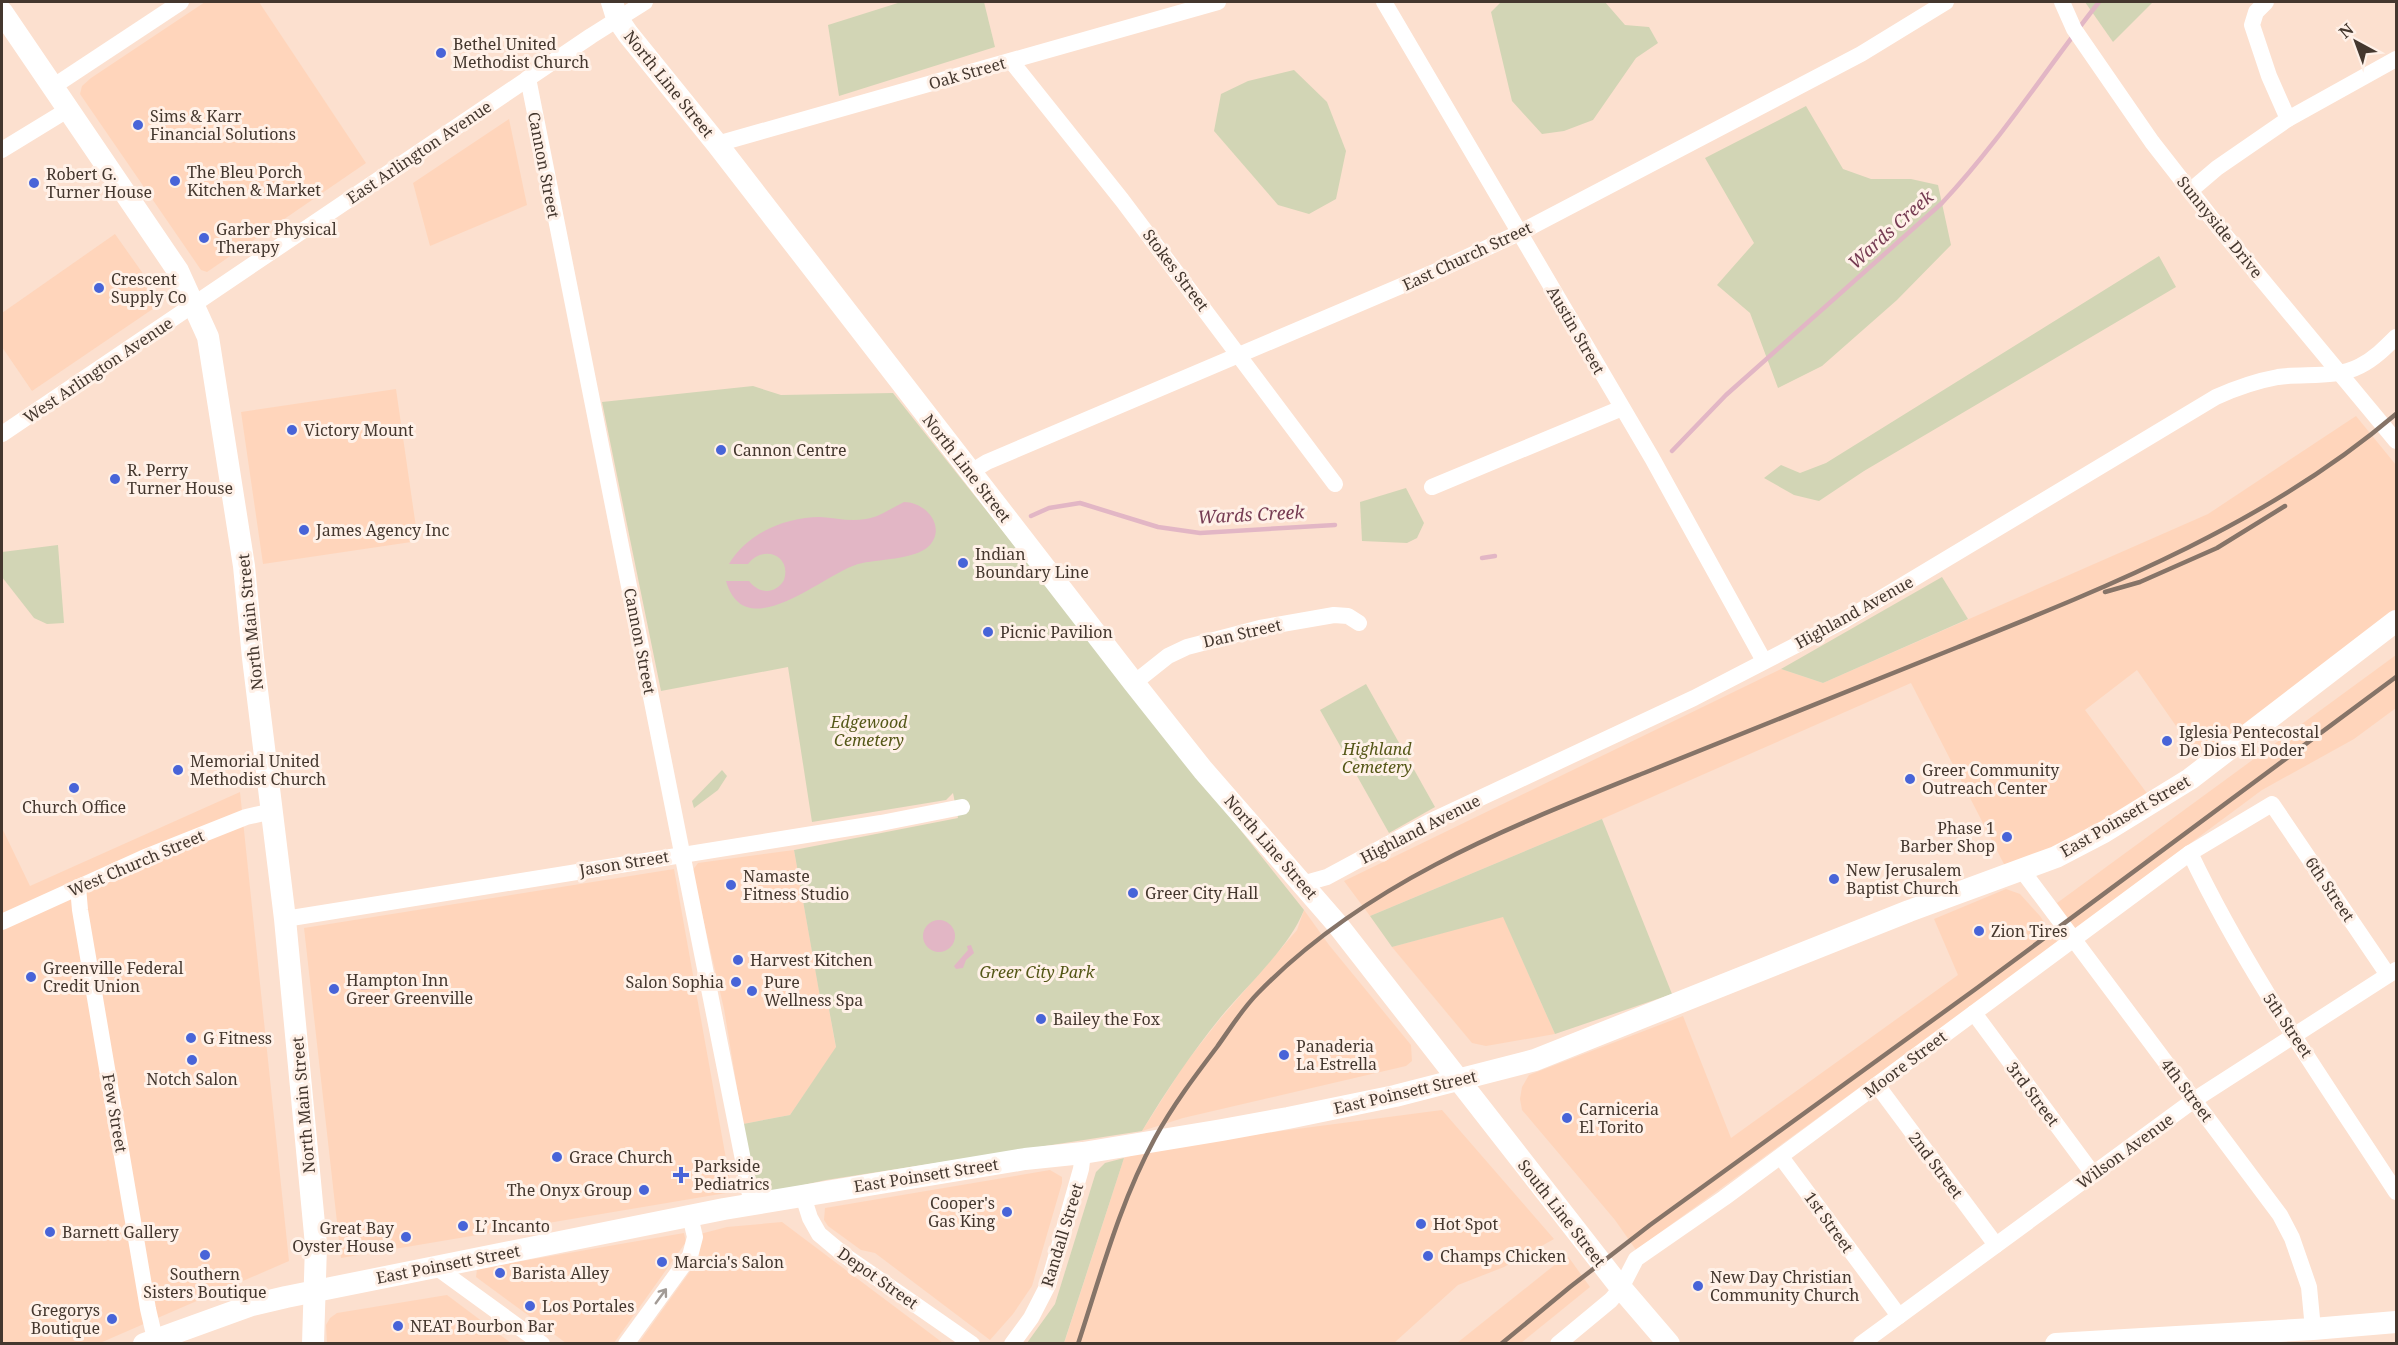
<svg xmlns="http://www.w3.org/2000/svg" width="2398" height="1345" viewBox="0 0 2398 1345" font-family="'Noto Serif',serif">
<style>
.built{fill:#ffd5bb}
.green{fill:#d2d5b5}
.water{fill:#e2b6c5}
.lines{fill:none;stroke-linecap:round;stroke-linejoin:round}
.stream{stroke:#e2b6c5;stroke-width:4.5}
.street{stroke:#fff;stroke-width:16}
.secondary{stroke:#fff;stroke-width:22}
.rail{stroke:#867468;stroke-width:4.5}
.oneway{stroke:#a29b96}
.poi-dot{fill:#4864d8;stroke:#fff1e8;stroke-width:2}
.labels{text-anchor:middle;stroke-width:6;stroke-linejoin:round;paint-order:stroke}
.poi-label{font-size:16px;fill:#44372e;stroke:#fff1e8;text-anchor:start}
.street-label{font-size:16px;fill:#44372e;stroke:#fff1e8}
.park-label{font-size:16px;font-style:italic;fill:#545717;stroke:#fff1e8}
.water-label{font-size:18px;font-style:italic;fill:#763c53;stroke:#fff1e8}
</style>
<rect width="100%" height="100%" fill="#fce0cf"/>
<g class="built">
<polygon points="205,2 259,2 366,163 207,272 201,270 80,94 82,86 91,78"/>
<polygon points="509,119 527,205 430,246 413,183"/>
<polygon points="115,234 163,302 32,391 2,347 2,313"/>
<polygon points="396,389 418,541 263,564 241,412"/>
<polygon points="2356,416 2396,465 2396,610 2199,759 2137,670 2085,710 2149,796 2058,846 2006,868 1911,683 1602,819 1370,916 1344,881 1781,669 1823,683 2208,514"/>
<polygon points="2396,655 2396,708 2354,739 2262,790 2075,929 2057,903"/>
<polygon points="240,792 289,1261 100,1343 2,1343 2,828 30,886"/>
<polygon points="794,850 820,996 828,1004 836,1048 790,1115 743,1124 724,1009 692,871 698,863"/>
<polygon points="674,869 732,1192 341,1258 304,928"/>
<polygon points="2006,889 2020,894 2040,916 2058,943 1636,1250 1615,1220 1522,1110 1520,1099 1522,1087 1529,1075 1683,1016 1731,1138 1958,975 1934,919"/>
<polygon points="1304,910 1329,945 1411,1045 1412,1061 1406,1066 1183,1118 1142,1131 1184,1065 1220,1019 1297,930"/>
<polygon points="1503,916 1555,1034 1486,1046 1472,1043 1392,947"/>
<polygon points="1442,1110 1554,1239 1504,1267 1458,1285 1394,1343 1064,1344 1124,1158 1158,1147"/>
<polygon points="1050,1170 1062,1177 1062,1183 1032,1286 1013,1314 990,1340 875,1253 861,1250 828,1226 824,1220 825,1208"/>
<polygon points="782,1222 943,1343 638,1344 699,1259 700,1234 727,1227"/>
<polygon points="684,1233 686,1242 614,1343 566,1343 476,1277 477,1269"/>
<polygon points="1567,1255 1590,1287 1521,1343 1457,1343"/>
<polygon points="447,1295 511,1343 327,1343 326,1325 330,1318 337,1313"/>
</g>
<g class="green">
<polygon points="901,2 984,2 995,47 839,96 828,25"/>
<polygon points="1501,2 1605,2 1625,25 1649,27 1658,43 1636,58 1593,120 1564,131 1542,134 1512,101 1491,12"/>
<polygon points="2085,2 2153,2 2113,42"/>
<polygon points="1294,70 1327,102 1346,151 1336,199 1309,214 1278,205 1214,131 1221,94 1248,81"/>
<polygon points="1806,106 1843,169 1871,179 1911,179 1938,185 1951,245 1897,300 1822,366 1778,388 1750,313 1717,285 1754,243 1705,158"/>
<polygon points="2159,256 2176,287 1864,471 1819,501 1794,495 1764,478 1781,465 1800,473 1826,463"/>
<path d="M753,386l28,9 112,-2 411,517c-15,38 -57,75 -84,108 -29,36 -54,73 -78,113l-316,49 -54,12c-22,-1 -25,-51 -29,-68l47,-9 46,-68 -8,-43 -8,-7 -26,-147 164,-32 -5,-25 -7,7 -134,22 -24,-155 -127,24 -59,-289z"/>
<polygon points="1406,488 1424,523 1417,538 1407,543 1362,541 1360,502"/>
<polygon points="58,545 64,623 47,624 34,618 2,577 2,552"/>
<polygon points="1942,577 1968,619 1823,683 1781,669"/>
<polygon points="1366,684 1435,807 1389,833 1320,710"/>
<polygon points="722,770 727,776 718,790 694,808 692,801"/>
<polygon points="1602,819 1672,994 1555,1034 1503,917 1392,947 1370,916"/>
<polygon points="1124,1158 1064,1343 1027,1343 1055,1304 1096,1172 1105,1163"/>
</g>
<g class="water">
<path d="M904,502c22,0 43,25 25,44 -14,14 -52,13 -71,18 -36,11 -113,83 -132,17h23c10,13 26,14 35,-1 8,-25 -21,-36 -36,-16h-19c17,-30 56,-47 91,-47 16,1 30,5 46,2 14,-2 25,-11 38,-17z"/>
<circle cx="939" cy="936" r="16"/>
<polygon points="971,945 974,953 966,960 963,968 956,969 954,966 968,950 967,946"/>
<polygon points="379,974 381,988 361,990 360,976"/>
</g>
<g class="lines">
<g class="stream">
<path d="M1672,451l54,-56 216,-192c59,-63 104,-134 157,-201"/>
<polyline points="1031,516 1049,508 1080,503 1158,527 1200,533 1335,525"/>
<polyline points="1482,558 1495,556"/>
</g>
<g class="street">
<polyline points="1384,2 1652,458 1764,661"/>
<polyline points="2062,2 2074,29 2152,142 2220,229 2396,441"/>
<polyline points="2266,2 2256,12 2252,25 2269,76 2288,119 2396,59"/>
<polyline points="1011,61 1122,200 1335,484"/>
<polyline points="528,78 752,1205"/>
<polyline points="54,86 181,2"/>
<polyline points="717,144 1218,2"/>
<polyline points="2,150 69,109"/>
<polyline points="2190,191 2217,168 2288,119"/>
<polyline points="2,434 591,36 645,2"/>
<polyline points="969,473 987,462 1441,269 1519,233 1861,54 1946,2"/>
<polyline points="1432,487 1622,408"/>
<polyline points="1134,683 1168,656 1187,647 1260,628 1334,615 1348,616 1359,623"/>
<path d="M2190,853c57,120 134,228 206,339"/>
<polyline points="2021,869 2280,1215 2292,1238 2309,1287 2313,1329"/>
<path d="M1302,884l25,-7 102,-55 265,-124 149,-77 373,-224c20,-9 40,-16 62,-20 27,-4 57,2 82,-11 14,-7 25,-18 36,-29"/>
<polyline points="78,887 80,910 148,1309 155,1339"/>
<polyline points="285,919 881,823 962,807"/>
<polyline points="2,922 143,858 246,817 273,811"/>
<polyline points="1974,1013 2093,1174"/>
<polyline points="1877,1085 1996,1245"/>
<polyline points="1781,1157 1899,1316"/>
<polyline points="803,1196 810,1218 819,1234 844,1255 972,1344"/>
<polyline points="436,1267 542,1344"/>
<polyline points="626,1344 690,1256 695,1237 690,1216"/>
<polyline points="1012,1344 1031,1318 1048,1285 1081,1169 1083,1153"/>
<polyline points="1558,1344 1611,1300 1621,1288 1636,1259 1724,1198 2190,853 2272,804 2388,975"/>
<polyline points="1861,1344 2194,1100 2396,970"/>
</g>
<g class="secondary">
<polyline points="612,2 617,18 628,34 717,144 1134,683 1203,770 1337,924 1621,1288 1669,1344"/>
<polyline points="2,12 178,271 208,337 244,566 253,658 285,919 316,1245 313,1344"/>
<polyline points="144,1344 252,1305 286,1297 724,1209 1025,1159 1083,1153 1222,1130 1288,1118 1395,1096 1535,1060 1909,911 2056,857 2104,832 2190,779 2396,621"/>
<polyline points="2056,1344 2313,1329 2396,1322"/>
</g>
<g class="rail">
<polyline points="2105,592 2140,582 2217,548 2285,506"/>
<path d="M1078,1344c23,-70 42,-142 77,-206 18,-33 40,-62 62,-91 13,-18 25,-38 41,-54 106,-109 246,-164 386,-220 104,-42 209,-84 314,-126 152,-61 312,-125 438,-233"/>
<polyline points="1501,1344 1570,1287 1650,1225 1977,988 2396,677"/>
</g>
</g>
<defs><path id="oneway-shaft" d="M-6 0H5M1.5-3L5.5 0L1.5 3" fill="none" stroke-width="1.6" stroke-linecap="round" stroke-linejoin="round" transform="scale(1.5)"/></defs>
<use class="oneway" href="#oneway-shaft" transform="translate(661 1296) rotate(-54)"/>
<g class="poi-dot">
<circle cx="441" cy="53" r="6"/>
<circle cx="138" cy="125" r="6"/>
<circle cx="175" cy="181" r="6"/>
<circle cx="34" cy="183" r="6"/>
<circle cx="204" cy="238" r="6"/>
<circle cx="99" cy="288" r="6"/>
<circle cx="292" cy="430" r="6"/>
<circle cx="721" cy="450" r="6"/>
<circle cx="115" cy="479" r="6"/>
<circle cx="304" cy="530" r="6"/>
<circle cx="963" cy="563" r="6"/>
<circle cx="988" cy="632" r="6"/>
<circle cx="2167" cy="741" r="6"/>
<circle cx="178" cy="770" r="6"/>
<circle cx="1910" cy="779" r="6"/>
<circle cx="74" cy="788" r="6"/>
<circle cx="2007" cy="837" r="6"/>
<circle cx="1834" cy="879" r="6"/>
<circle cx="731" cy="885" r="6"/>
<circle cx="1133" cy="893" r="6"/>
<circle cx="1979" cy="931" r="6"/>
<circle cx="738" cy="960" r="6"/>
<circle cx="31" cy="977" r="6"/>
<circle cx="736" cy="982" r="6"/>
<circle cx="334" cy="989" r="6"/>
<circle cx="752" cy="991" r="6"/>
<circle cx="1041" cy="1019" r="6"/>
<circle cx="191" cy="1038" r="6"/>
<circle cx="1284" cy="1055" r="6"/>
<circle cx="192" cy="1060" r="6"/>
<circle cx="1567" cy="1118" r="6"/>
<circle cx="557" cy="1157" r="6"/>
<path d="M678 1166h6v6h6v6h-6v6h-6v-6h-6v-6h6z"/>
<circle cx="644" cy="1190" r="6"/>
<circle cx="1007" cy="1212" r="6"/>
<circle cx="1421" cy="1224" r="6"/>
<circle cx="463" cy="1226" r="6"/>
<circle cx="50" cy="1232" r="6"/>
<circle cx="406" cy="1237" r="6"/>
<circle cx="205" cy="1255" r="6"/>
<circle cx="1428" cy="1256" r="6"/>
<circle cx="662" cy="1262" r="6"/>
<circle cx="500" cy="1273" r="6"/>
<circle cx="1698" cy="1286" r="6"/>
<circle cx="530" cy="1306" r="6"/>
<circle cx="112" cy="1319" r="6"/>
<circle cx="398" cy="1326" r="6"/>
</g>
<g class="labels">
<g class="poi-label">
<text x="453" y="50">Bethel United<tspan x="453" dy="18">Methodist Church</tspan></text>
<text x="150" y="122">Sims &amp; Karr<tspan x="150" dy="18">Financial Solutions</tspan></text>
<text x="187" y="178">The Bleu Porch<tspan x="187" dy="18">Kitchen &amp; Market</tspan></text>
<text x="46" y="180">Robert G.<tspan x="46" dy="18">Turner House</tspan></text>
<text x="216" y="235">Garber Physical<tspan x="216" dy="18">Therapy</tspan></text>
<text x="111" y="285">Crescent<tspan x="111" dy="18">Supply Co</tspan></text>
<text x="304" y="436">Victory Mount</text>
<text x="733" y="456">Cannon Centre</text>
<text x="127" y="476">R. Perry<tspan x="127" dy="18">Turner House</tspan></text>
<text x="316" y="536">James Agency Inc</text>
<text x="975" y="560">Indian<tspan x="975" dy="18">Boundary Line</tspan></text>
<text x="1000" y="638">Picnic Pavilion</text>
<text x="2179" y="738">Iglesia Pentecostal<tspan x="2179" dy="18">De Dios El Poder</tspan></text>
<text x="190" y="767">Memorial United<tspan x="190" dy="18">Methodist Church</tspan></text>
<text x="1922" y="776">Greer Community<tspan x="1922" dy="18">Outreach Center</tspan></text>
<text x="74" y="813" text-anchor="middle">Church Office</text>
<text x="1995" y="834" text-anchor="end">Phase 1<tspan x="1995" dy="18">Barber Shop</tspan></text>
<text x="1846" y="876">New Jerusalem<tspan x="1846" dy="18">Baptist Church</tspan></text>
<text x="743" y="882">Namaste<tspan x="743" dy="18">Fitness Studio</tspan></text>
<text x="1145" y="899">Greer City Hall</text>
<text x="1991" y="937">Zion Tires</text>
<text x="750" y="966">Harvest Kitchen</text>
<text x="43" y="974">Greenville Federal<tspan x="43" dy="18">Credit Union</tspan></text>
<text x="346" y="986">Hampton Inn<tspan x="346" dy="18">Greer Greenville</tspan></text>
<text x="724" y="988" text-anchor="end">Salon Sophia</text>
<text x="764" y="988">Pure<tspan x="764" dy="18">Wellness Spa</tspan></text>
<text x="1053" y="1025">Bailey the Fox</text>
<text x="203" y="1044">G Fitness</text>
<text x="1296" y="1052">Panaderia<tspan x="1296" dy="18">La Estrella</tspan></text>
<text x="192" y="1085" text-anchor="middle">Notch Salon</text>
<text x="1579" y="1115">Carniceria<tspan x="1579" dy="18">El Torito</tspan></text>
<text x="569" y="1163">Grace Church</text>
<text x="694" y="1172">Parkside<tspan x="694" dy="18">Pediatrics</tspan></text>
<text x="632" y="1196" text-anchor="end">The Onyx Group</text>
<text x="995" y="1209" text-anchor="end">Cooper's<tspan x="995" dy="18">Gas King</tspan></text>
<text x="1433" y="1230">Hot Spot</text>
<text x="475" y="1232">L’ Incanto</text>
<text x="394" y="1234" text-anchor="end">Great Bay<tspan x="394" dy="18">Oyster House</tspan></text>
<text x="62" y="1238">Barnett Gallery</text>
<text x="1440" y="1262">Champs Chicken</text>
<text x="674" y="1268">Marcia's Salon</text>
<text x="512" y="1279">Barista Alley</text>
<text x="205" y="1280" text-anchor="middle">Southern<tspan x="205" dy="18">Sisters Boutique</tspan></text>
<text x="1710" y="1283">New Day Christian<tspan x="1710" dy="18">Community Church</tspan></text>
<text x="542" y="1312">Los Portales</text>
<text x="100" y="1316" text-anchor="end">Gregorys<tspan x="100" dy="18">Boutique</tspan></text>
<text x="410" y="1332">NEAT Bourbon Bar</text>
</g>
<g class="street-label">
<text transform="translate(967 73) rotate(-16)" y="6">Oak Street</text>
<text transform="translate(669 84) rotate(51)" y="6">North Line Street</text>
<text transform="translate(419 152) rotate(-34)" y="6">East Arlington Avenue</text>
<text transform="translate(544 165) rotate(79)" y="6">Cannon Street</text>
<text transform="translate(2220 227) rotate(51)" y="6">Sunnyside Drive</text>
<text transform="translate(1467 256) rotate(-25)" y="6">East Church Street</text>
<text transform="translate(1176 270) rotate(53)" y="6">Stokes Street</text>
<text transform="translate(1576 330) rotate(60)" y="6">Austin Street</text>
<text transform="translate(98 370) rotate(-34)" y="6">West Arlington Avenue</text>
<text transform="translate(967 468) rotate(52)" y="6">North Line Street</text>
<text transform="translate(1854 612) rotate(-29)" y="6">Highland Avenue</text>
<text transform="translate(250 622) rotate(-96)" y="6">North Main Street</text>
<text transform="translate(1242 633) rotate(-13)" y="6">Dan Street</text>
<text transform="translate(640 641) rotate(79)" y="6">Cannon Street</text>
<text transform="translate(2125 816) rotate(-30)" y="6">East Poinsett Street</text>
<text transform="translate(1420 829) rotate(-27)" y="6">Highland Avenue</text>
<text transform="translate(1271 847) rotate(49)" y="6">North Line Street</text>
<text transform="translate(136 863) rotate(-23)" y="6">West Church Street</text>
<text transform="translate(624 863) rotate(-9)" y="6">Jason Street</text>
<text transform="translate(2330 889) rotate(56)" y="6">6th Street</text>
<text transform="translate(2288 1025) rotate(56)" y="6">5th Street</text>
<text transform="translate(1905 1064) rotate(-37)" y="6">Moore Street</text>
<text transform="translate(2187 1090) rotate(53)" y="6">4th Street</text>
<text transform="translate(1405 1092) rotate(-13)" y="6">East Poinsett Street</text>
<text transform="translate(2033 1094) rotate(53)" y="6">3rd Street</text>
<text transform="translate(303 1105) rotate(-95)" y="6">North Main Street</text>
<text transform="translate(115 1113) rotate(80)" y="6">Few Street</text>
<text transform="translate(2125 1151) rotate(-36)" y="6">Wilson Avenue</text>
<text transform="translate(1936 1165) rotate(53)" y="6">2nd Street</text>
<text transform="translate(926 1175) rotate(-9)" y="6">East Poinsett Street</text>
<text transform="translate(1562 1213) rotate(52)" y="6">South Line Street</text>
<text transform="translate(1829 1222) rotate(54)" y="6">1st Street</text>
<text transform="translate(1062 1235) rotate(-73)" y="6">Randall Street</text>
<text transform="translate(448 1264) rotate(-11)" y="6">East Poinsett Street</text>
<text transform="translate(878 1278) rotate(35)" y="6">Depot Street</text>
</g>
<g class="park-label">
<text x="869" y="728">Edgewood<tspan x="869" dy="18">Cemetery</tspan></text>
<text x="1377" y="755">Highland<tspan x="1377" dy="18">Cemetery</tspan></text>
<text x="1037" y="978">Greer City Park</text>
</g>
<g class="water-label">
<text transform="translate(1891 230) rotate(-42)" y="6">Wards Creek</text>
<text transform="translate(1251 515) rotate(-3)" y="6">Wards Creek</text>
</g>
</g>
<rect width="2398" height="1345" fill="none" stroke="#44372e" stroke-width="6"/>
<g transform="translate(2356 42) rotate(319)" stroke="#fff1e8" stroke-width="4.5" paint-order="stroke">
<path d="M0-4.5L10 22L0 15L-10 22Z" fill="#44372e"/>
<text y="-9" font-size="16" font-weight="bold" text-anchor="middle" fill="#44372e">N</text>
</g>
</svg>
